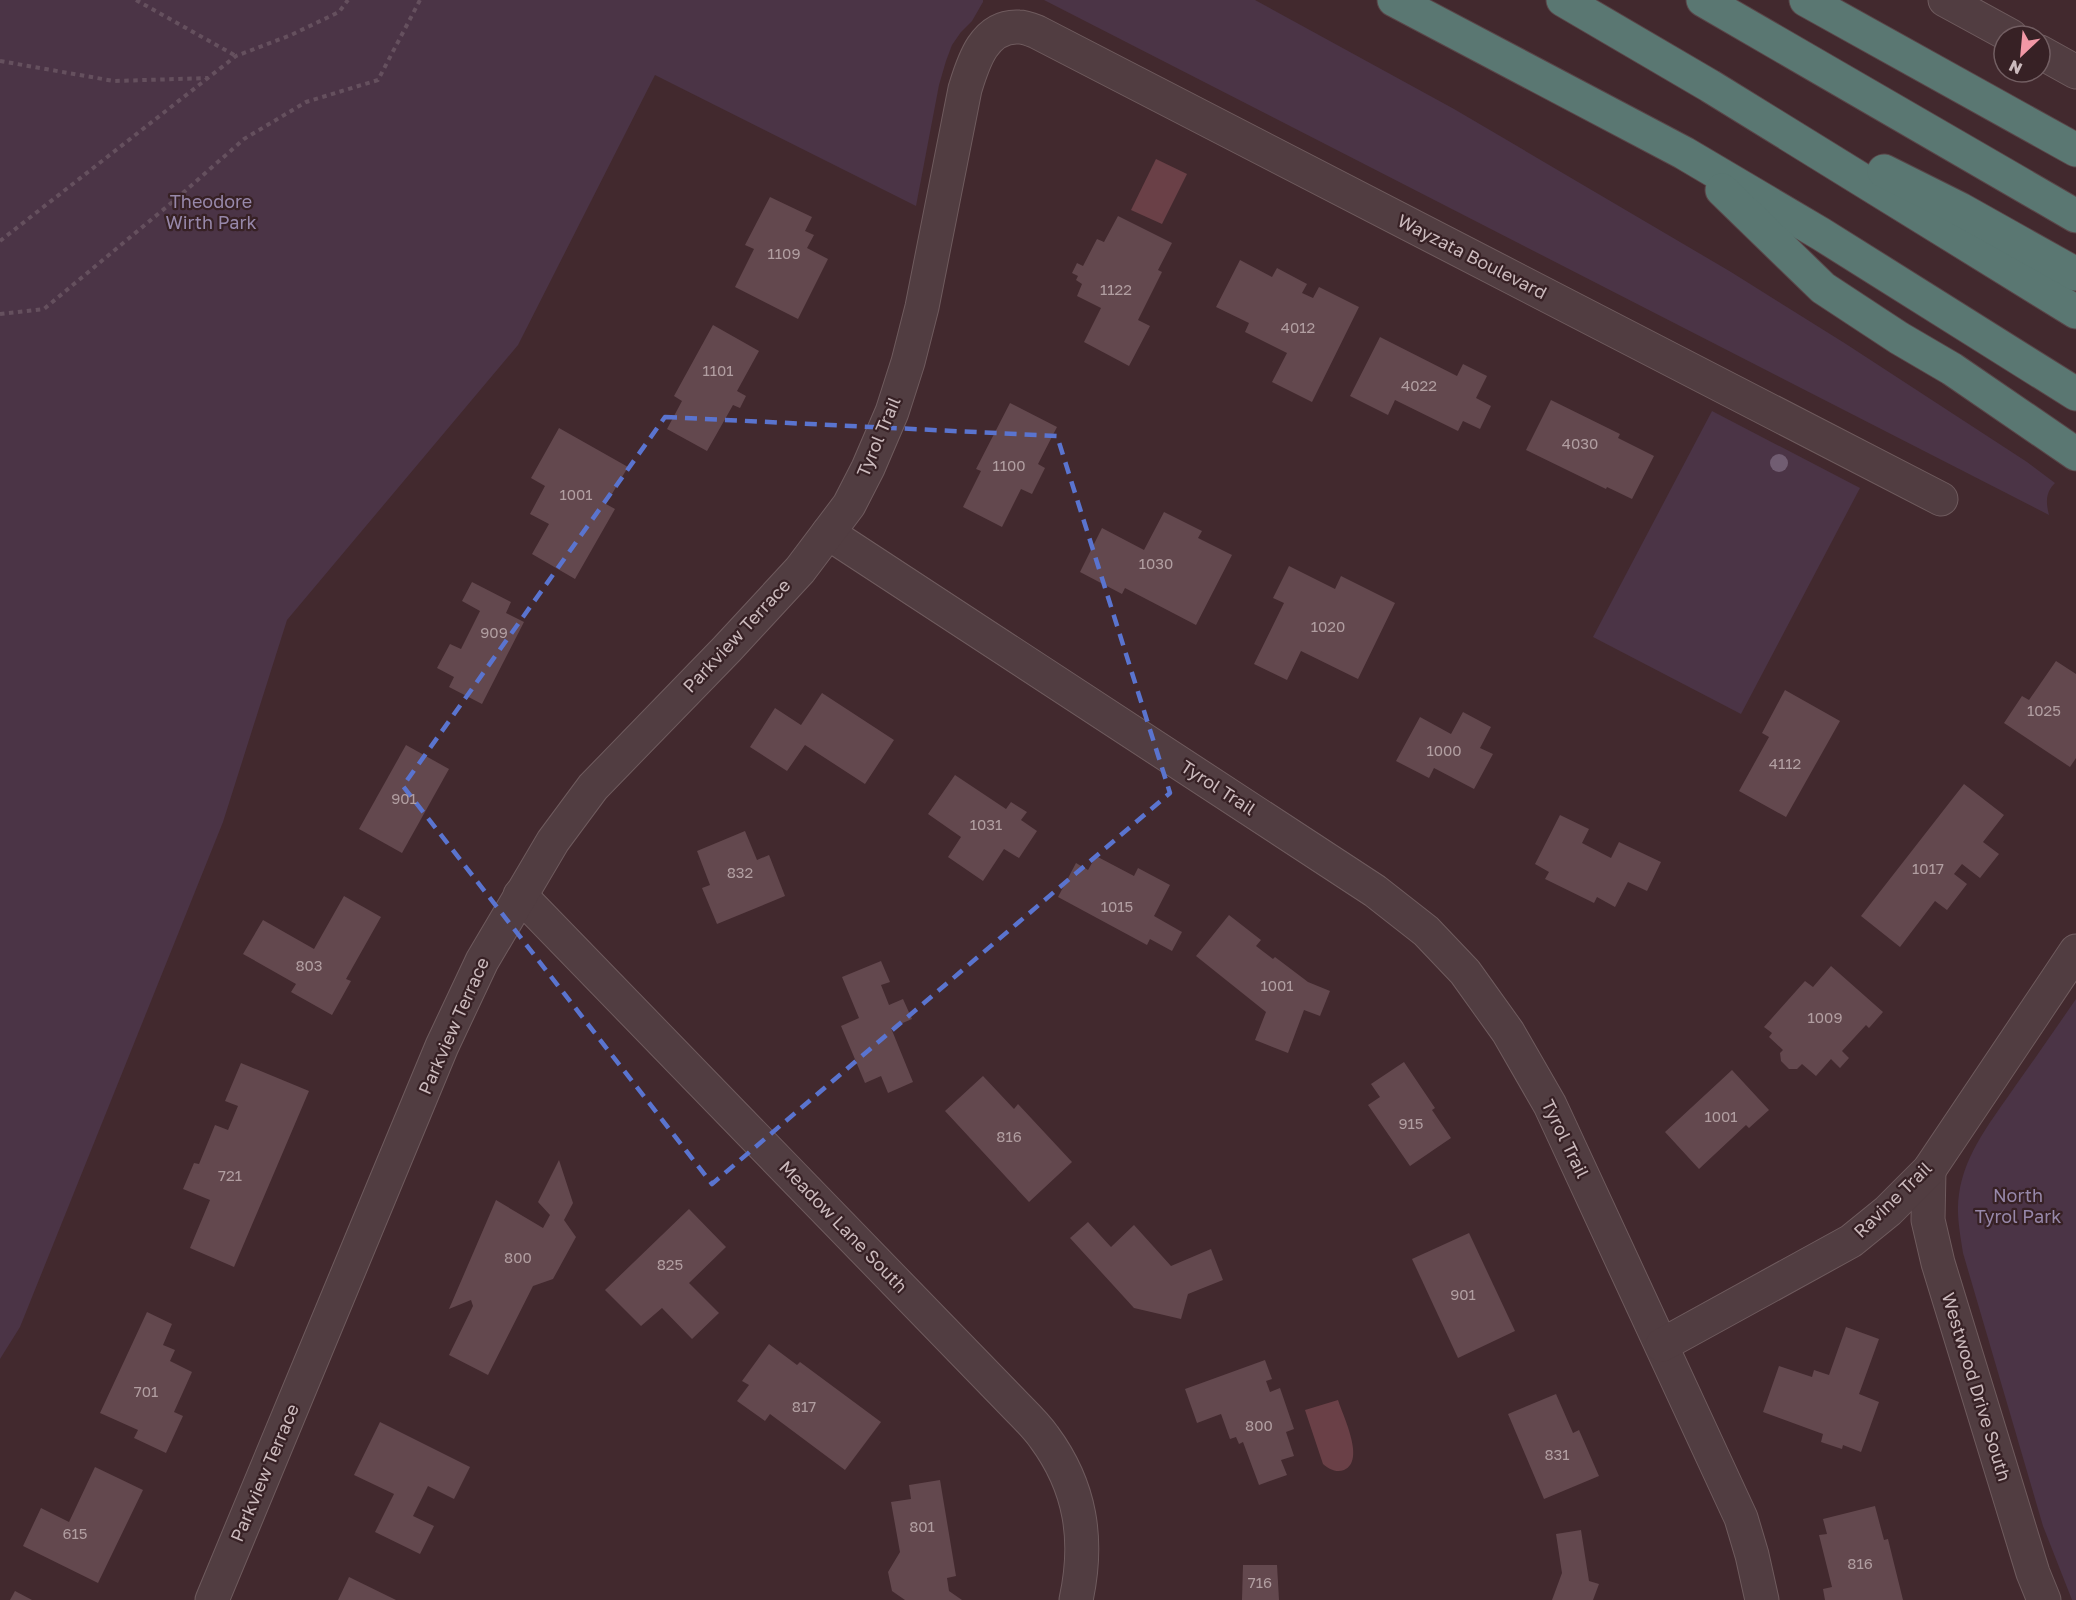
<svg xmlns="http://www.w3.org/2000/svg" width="2076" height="1600" viewBox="0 0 2076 1600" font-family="'Golos Text',sans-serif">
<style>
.green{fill:#4b3446}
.water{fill:#6a4047}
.building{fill:#63484e}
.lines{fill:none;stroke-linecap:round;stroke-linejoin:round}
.minor-casing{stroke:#6f5b5e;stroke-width:35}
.tertiary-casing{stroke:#6f5b5e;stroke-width:35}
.motorway-casing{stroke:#594548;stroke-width:35}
.path{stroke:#65505e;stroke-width:4;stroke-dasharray:4.5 4.5;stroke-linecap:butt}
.minor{stroke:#513d41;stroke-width:33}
.tertiary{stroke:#513d41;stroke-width:33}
.motorway{stroke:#5a7772;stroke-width:33}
.tree{fill:#715d72}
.marked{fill:none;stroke:#5a74cf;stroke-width:4.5;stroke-dasharray:12 8;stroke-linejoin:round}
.labels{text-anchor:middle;stroke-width:4.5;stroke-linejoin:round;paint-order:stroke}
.number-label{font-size:15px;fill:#b19ea1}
.park-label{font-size:18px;fill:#9788aa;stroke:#372125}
.street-label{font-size:18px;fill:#cbbabd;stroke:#372125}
</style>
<rect width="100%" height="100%" fill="#42292e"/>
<g class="green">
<polygon points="0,0 983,0 983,2 972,21 961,32 952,45 946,61 939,85 916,206 655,75 518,345 287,620 223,822 20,1327 0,1359"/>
<path d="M1044,0h211l199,109 277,163 115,72 181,118 28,21c-10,10 -9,20 -6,32z"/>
<polygon points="1712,411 1860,488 1741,714 1593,637"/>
<path d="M2076,999v601h-4l-29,-74 -80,-273c-3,-19 -7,-40 -4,-59 6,-42 34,-75 57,-109 20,-28 40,-57 60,-86z"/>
</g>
<g class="water">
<polygon points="1156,159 1187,174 1162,224 1131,210"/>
<path d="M1338,1400c5,16 28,61 6,70 -8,3 -15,-1 -21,-6l-18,-54z"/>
</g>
<g class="building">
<polygon points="770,197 812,217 805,231 814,235 807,248 828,259 798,319 735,287 754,249 745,245"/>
<polygon points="1118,216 1172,243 1158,270 1162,272 1138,320 1150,326 1129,366 1084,342 1101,308 1077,296 1082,284 1076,280 1078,276 1072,273 1077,263 1083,266 1097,239 1104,242"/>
<polygon points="1240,260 1272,277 1277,268 1307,284 1302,293 1313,298 1319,287 1359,307 1312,402 1272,382 1287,353 1245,332 1249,323 1216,307"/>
<polygon points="713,325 759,351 737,391 746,396 740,408 733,405 707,451 667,429 682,401 674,396"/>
<polygon points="1380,337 1457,376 1463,364 1487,376 1476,398 1491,406 1480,429 1463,421 1458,431 1395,400 1388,415 1350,396"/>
<polygon points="1551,400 1620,434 1618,438 1654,456 1632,499 1607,487 1606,489 1526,450"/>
<polygon points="1010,403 1057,427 1038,464 1045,468 1032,494 1021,489 1002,527 963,507 981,471 976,469"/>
<polygon points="559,428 628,467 606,504 615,509 575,579 532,554 549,524 530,514 545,486 531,478"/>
<polygon points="1164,512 1202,531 1198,538 1232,555 1196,625 1125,588 1122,594 1080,572 1102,528 1144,550"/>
<polygon points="1289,566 1335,589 1341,576 1395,603 1358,679 1301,651 1287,680 1254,664 1284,603 1273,598"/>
<polygon points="472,582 511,602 506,613 524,622 482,704 449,687 454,677 437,668 450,644 461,649 480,611 462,601"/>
<polygon points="2056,661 2076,674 2076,758 2070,767 2004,723 2022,696 2029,700"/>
<polygon points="1785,690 1840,721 1786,817 1739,791 1769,737 1762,733"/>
<polygon points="822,693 894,740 865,784 805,745 787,771 750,747 775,708 801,725"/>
<polygon points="1463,712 1491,727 1480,748 1493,754 1474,789 1434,768 1429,778 1396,761 1420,717 1451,734"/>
<polygon points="406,745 449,769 402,853 359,829"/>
<polygon points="955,775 1006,809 1011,802 1027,812 1021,820 1037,831 1019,858 1004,849 983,881 948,857 961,837 928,814"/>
<polygon points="1964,784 2004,815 1983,842 1999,854 1980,878 1962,864 1954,874 1967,884 1947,910 1935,901 1900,947 1861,916"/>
<polygon points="1560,815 1589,829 1582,843 1611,858 1619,842 1661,862 1647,891 1628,882 1615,907 1597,897 1594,903 1545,879 1549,872 1535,864"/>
<polygon points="745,831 757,860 769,855 785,896 717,924 702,888 710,885 697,851"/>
<polygon points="1096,856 1134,876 1138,868 1170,885 1154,916 1182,932 1172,951 1150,939 1147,945 1058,897 1076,863 1088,870"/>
<polygon points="344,896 381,917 346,979 351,981 332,1015 291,992 296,984 243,954 263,920 314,949"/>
<polygon points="1229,915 1261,940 1256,946 1273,959 1275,957 1308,982 1330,991 1320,1016 1304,1010 1288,1053 1255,1040 1266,1012 1196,956"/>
<polygon points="881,961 890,982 881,985 889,1005 903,999 912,1019 891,1028 913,1082 888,1093 881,1076 865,1083 841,1026 859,1018 842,977"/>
<polygon points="1831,966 1883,1012 1869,1028 1866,1025 1842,1051 1849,1058 1840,1068 1831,1059 1816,1076 1802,1064 1797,1069 1789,1069 1781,1061 1780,1053 1783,1050 1769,1037 1772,1033 1764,1027 1805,981 1813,987"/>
<polygon points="1404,1062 1435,1108 1432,1110 1451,1138 1410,1166 1368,1105 1380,1097 1371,1084"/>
<polygon points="241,1063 309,1091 234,1267 190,1248 210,1200 183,1189 194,1163 199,1164 215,1125 228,1130 238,1106 225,1101"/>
<polygon points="1732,1070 1769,1110 1749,1128 1746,1125 1699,1169 1665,1132"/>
<polygon points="983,1076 1014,1109 1018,1104 1072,1162 1029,1202 945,1111"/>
<polygon points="559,1160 573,1203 564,1220 576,1237 553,1279 533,1286 488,1375 449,1355 473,1306 471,1300 449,1309 496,1200 543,1228 550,1215 538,1202"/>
<polygon points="689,1209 726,1247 689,1283 719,1313 692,1339 662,1308 641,1326 605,1290"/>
<polygon points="1088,1222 1111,1247 1134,1225 1171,1266 1211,1249 1223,1280 1188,1294 1181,1319 1134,1308 1070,1238"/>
<polygon points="1469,1233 1515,1331 1458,1358 1412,1259"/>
<polygon points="147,1312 172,1324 163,1345 175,1350 170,1361 192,1372 174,1412 183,1416 166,1453 134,1438 138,1430 100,1413"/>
<polygon points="1846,1327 1879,1339 1859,1394 1879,1402 1861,1452 1843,1445 1842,1449 1821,1442 1823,1434 1763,1412 1779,1366 1812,1377 1814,1370 1829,1375"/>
<polygon points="769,1344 797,1365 800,1362 881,1422 845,1470 770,1414 765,1421 737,1401 749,1385 742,1381"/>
<polygon points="1265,1360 1272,1379 1266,1381 1270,1392 1280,1388 1294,1429 1286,1432 1294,1456 1281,1460 1287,1475 1259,1485 1243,1442 1239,1444 1236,1437 1230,1439 1221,1414 1197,1423 1185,1389"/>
<polygon points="1556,1394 1573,1433 1579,1430 1599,1476 1544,1499 1508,1414"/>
<polygon points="380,1422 470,1467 454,1499 428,1486 413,1516 434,1526 420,1554 375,1532 394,1494 354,1475"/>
<polygon points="95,1467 143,1490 98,1583 23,1546 41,1508 69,1522"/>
<polygon points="940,1480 956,1576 947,1578 949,1591 962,1600 905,1600 892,1591 888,1572 900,1552 891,1502 911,1499 909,1485"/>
<polygon points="1875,1506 1884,1540 1888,1539 1903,1600 1825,1600 1823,1589 1832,1587 1819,1535 1827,1534 1823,1519"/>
<polygon points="1581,1530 1589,1581 1599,1584 1593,1600 1552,1600 1562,1573 1556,1534"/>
<polygon points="1243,1565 1277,1565 1279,1600 1242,1600"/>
<polygon points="349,1577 396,1600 338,1600"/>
<polygon points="15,1591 32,1600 10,1600"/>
</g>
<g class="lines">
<g class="minor-casing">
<g id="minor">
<polyline points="828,533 1375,891 1426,931 1465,972 1508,1032 1550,1105 1741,1518 1752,1555 1762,1600"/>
<path d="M520,895l499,514c9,9 18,18 25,28 37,50 45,103 32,163"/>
<polyline points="1929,1170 1928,1220 1938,1263 2033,1573 2044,1600"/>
<polyline points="1662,1345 1851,1241 1888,1211 1929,1170 2076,951"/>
<path d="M212,1600l230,-554 40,-85 71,-120 40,-54 134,-138 73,-79 49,-65 19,-37 24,-56 16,-50 14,-55 43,-218c8,-26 19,-64 54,-62 6,0 13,3 18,5l904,467"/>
</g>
</g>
<g class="tertiary-casing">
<g id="tertiary">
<polyline points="1945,0 2011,36"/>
<polyline points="2040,52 2076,72"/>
</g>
</g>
<g class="motorway-casing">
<g id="motorway">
<polyline points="1394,0 1684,153 1821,234 2076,394"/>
<polyline points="1563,0 1710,86 2076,312"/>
<polyline points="1703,0 2076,216"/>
<polyline points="1806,0 2076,150"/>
<polyline points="1884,171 1960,209 2076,274"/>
<polyline points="1722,190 1823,288 1899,338 1952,369 2076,454"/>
</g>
</g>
<g class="path">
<polyline points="136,0 236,56"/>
<polyline points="0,61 114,81 208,78"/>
<polyline points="0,241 236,56 291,35 339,12 348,0"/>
<polyline points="0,314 44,309 176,199 244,139 306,102 378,80 420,0"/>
</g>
<use href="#minor" class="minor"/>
<use href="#tertiary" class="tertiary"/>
<use href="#motorway" class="motorway"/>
</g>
<circle class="tree" cx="1779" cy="463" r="9"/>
<path class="marked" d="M665,417l392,19 113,357 -458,391 -309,-398z"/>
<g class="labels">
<g class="number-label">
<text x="784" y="259">1109</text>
<text x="1116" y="295">1122</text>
<text x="1298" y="333">4012</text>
<text x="718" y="376">1101</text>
<text x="1419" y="391">4022</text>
<text x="1580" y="449">4030</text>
<text x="1009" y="471">1100</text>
<text x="576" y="500">1001</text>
<text x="1156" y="569">1030</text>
<text x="1328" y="632">1020</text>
<text x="494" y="638">909</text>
<text x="2044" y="716">1025</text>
<text x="1444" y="756">1000</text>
<text x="1785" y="769">4112</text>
<text x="404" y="804">901</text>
<text x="986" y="830">1031</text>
<text x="1928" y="874">1017</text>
<text x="740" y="878">832</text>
<text x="1117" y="912">1015</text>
<text x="309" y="971">803</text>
<text x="1277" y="991">1001</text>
<text x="1825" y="1023">1009</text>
<text x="1721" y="1122">1001</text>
<text x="1411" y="1129">915</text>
<text x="1009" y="1142">816</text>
<text x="230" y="1181">721</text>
<text x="518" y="1263">800</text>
<text x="670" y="1270">825</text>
<text x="1463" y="1300">901</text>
<text x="146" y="1397">701</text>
<text x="804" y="1412">817</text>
<text x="1259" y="1431">800</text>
<text x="1557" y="1460">831</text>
<text x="922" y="1532">801</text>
<text x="75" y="1539">615</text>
<text x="1860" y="1569">816</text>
<text x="1260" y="1588">716</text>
</g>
<g class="park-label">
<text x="211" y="208">Theodore<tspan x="211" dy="21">Wirth Park</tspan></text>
<text x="2018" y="1202">North<tspan x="2018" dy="21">Tyrol Park</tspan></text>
</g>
<g class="street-label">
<text transform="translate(1472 257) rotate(27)" y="6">Wayzata Boulevard</text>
<text transform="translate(879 437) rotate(-67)" y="6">Tyrol Trail</text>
<text transform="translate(737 636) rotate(-47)" y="6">Parkview Terrace</text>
<text transform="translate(1218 788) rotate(33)" y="6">Tyrol Trail</text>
<text transform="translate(454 1026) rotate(-66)" y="6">Parkview Terrace</text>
<text transform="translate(1565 1139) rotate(64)" y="6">Tyrol Trail</text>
<text transform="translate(1893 1200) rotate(-44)" y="6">Ravine Trail</text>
<text transform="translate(843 1227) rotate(46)" y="6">Meadow Lane South</text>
<text transform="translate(1976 1387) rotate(73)" y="6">Westwood Drive South</text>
<text transform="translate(265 1473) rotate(-67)" y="6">Parkview Terrace</text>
</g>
</g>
<g transform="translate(2022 54) rotate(206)"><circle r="28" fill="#372125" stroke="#725e62" stroke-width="1.5"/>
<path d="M0-4.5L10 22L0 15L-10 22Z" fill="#f298a6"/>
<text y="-9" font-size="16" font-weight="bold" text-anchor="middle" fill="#cbbabd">N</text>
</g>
</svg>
